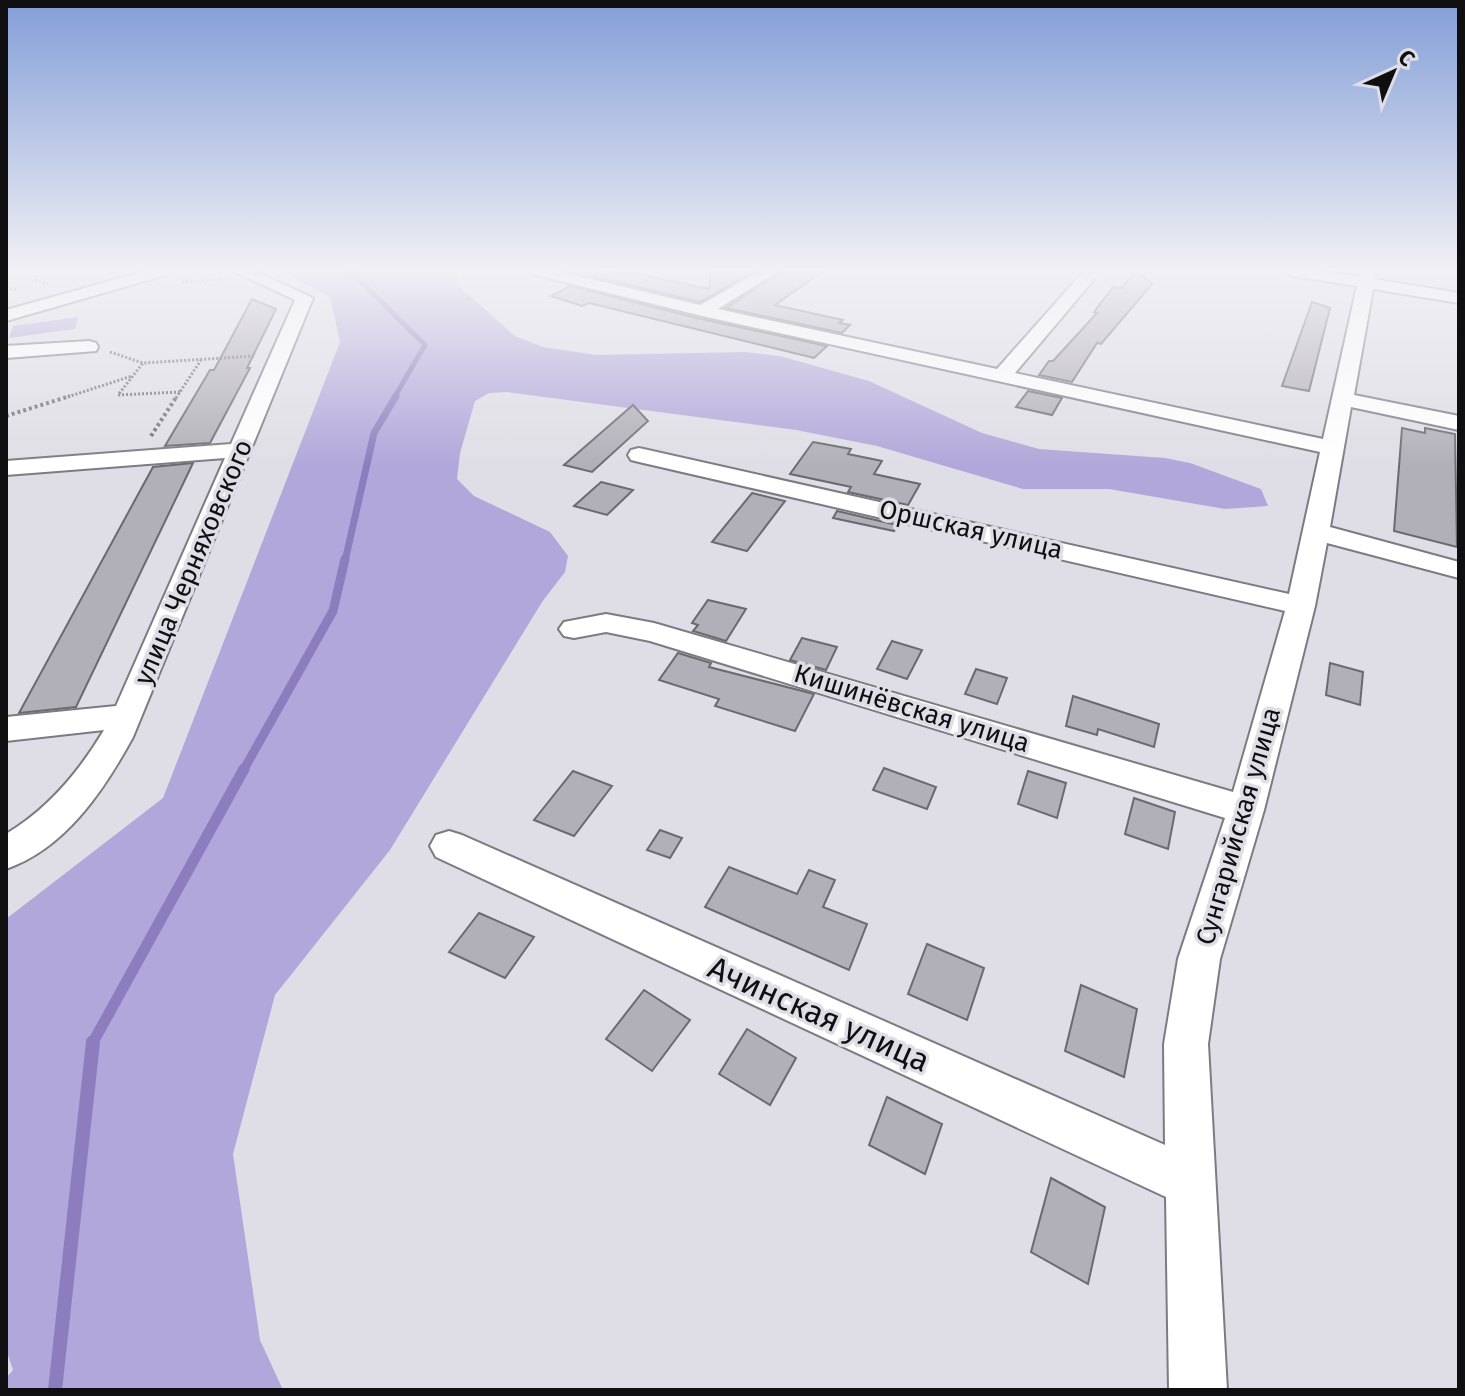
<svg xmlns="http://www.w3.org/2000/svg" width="1465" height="1396" viewBox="0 0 1465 1396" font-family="'Fira Sans',sans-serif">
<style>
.green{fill:#b1a7da}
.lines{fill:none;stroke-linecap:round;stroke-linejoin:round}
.stream-far4{stroke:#8c7ebe;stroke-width:5}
.stream-far3{stroke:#8c7ebe;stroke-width:7}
.stream-far2{stroke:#8c7ebe;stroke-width:9}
.stream-far1{stroke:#8c7ebe;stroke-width:11}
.stream{stroke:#8c7ebe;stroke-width:14}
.building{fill:#b1afb7;stroke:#6b6a71;stroke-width:2}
.minor-casing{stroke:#7c7b82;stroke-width:4}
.path-far1{stroke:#6e6e72;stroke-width:3;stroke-dasharray:2 2;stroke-linecap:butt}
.path{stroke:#6e6e72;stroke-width:4;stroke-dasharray:3 3;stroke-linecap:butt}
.minor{fill:#fff;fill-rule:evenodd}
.labels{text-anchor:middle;stroke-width:7;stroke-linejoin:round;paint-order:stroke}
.street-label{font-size:26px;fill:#0f0f11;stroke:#dfdee6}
.near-street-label{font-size:32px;fill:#0f0f11;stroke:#dfdee6}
</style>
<rect width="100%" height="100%" fill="#dfdee6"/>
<g class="green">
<polygon points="282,271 453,271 458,276 457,285 515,336 543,347 596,355 745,352 780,356 869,381 982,433 1039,449 1165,458 1190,463 1261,489 1268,506 1225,509 1109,489 1023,489 877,446 796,430 507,392 489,393 475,401 460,453 457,479 474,496 550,532 568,556 565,572 542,602 390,850 275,995 233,1154 260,1340 283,1390 6,1390 6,1378 13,1370 6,1349 6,919 163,798 340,342 330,297"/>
<polygon points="78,317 75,329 9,338 13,326"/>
</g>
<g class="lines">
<polyline class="stream-far4" points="350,271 425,345 394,398"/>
<polyline class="stream-far3" points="345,561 374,433 396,396"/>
<polyline class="stream-far2" points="243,771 333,611 345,559"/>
<polyline class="stream-far1" points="92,1044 244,769"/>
<polyline class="stream" points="55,1390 93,1042"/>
</g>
<g class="building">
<polygon points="601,271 643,275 709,289 711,271 754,271 700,302 591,276"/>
<polygon points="782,271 823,271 775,305 843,320 839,323 850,325 842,333 726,308"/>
<polygon points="1137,271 1152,284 1101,344 1097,343 1072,382 1039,375 1049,361 1053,361 1097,313 1094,312 1113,287 1121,288"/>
<polygon points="570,286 701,319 827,346 814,358 589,303 582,306 551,296"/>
<polygon points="252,299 276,309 247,368 250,368 210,443 165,446 210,370 214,370"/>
<polygon points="1312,302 1330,308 1309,391 1282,386"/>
<polygon points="1028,391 1062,398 1052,415 1016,407"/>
<polygon points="633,405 648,421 592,472 564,465"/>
<polygon points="1402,428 1425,433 1425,428 1455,434 1457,547 1394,531"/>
<polygon points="813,442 851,449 848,454 882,461 874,474 920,484 908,505 848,492 851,487 790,474"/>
<polygon points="193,463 76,707 19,713 153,467"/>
<polygon points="601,482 633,490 607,515 574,506"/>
<polygon points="752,493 785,501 747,551 712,542"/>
<polygon points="837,511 897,525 894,531 833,518"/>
<polygon points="708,600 746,609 726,641 693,631 698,625 692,623"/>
<polygon points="802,638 837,647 826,670 790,660"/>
<polygon points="892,641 922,650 907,679 877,669"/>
<polygon points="678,653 711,663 709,667 814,694 795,731 715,706 719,699 659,680"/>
<polygon points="1330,663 1363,672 1360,705 1326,695"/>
<polygon points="976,669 1007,678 997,704 965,694"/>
<polygon points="1073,696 1159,724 1154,747 1098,729 1097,735 1066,726"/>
<polygon points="884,768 936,787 927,809 873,790"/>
<polygon points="573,771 612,786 574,836 534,820"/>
<polygon points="1028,771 1066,783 1057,818 1018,804"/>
<polygon points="1134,798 1175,812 1168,849 1125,834"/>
<polygon points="660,830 682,838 670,858 647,850"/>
<polygon points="729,867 797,894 809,870 835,880 823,907 867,924 849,970 705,907"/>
<polygon points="479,913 534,937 505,978 449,952"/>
<polygon points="927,944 984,968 967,1020 908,994"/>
<polygon points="1081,985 1137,1009 1124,1077 1065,1051"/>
<polygon points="644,990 690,1020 652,1071 606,1039"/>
<polygon points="747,1029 796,1058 770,1105 719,1074"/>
<polygon points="887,1097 942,1124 925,1174 869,1145"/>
<polygon points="1051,1178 1105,1207 1088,1284 1031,1252"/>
</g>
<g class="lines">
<g class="minor-casing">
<g id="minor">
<polygon points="146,271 171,271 169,274 6,321 6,310"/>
<path d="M233,271h21l59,27 -180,439c-29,53 -67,111 -127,132v-35c42,-25 73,-62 98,-104l-98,11v-24l110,-11 109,-248 -219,17v-14l225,-17 64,-144z"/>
<polygon points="530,271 557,271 700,305 760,271 779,271 718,309 997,369 1084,271 1101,271 1015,373 1323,439 1357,286 1292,276 1284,271 1321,271 1359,277 1360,271 1376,271 1374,279 1459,293 1459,303 1373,289 1354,395 1459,416 1459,430 1351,407 1330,527 1459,562 1459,578 1327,543 1315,606 1264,810 1220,959 1208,1044 1227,1390 1169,1390 1166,1197 436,857 430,846 436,835 449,831 462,835 1165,1145 1164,1044 1178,959 1225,818 650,641 606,632 574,638 564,636 559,629 564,622 606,614 654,623 1233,792 1285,611 639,462 631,460 628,455 631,450 639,448 1289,594 1320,452 702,316 532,274"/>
<polygon points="89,341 96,343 98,347 96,351 6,358 6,346"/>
</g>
</g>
<g class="path-far1">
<polyline points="36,271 36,280 47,284"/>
<polyline points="182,282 223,279"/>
<polyline points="6,289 18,289"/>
<polyline points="110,352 143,363"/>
<polyline points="180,392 118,395 143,363 254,356"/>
<polyline points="64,398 132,376"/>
<polyline points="176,398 201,360"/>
</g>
<g class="path">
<polyline points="6,416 70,396"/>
<polyline points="151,436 177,396"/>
</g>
<use href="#minor" class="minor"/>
</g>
<linearGradient id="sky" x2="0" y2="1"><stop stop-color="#839ed7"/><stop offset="0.58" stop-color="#f1f0f4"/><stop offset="1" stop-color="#f1f0f4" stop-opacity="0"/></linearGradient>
<rect width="1465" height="466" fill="url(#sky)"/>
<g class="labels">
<g class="street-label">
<text transform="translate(971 529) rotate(13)" y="9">Оршская улица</text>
<text transform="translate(193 562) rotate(-67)" y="9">улица Черняховского</text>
<text transform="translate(912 708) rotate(17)" y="9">Кишинёвская улица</text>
<text transform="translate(1238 826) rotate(-74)" y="9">Сунгарийская улица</text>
</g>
<g class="near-street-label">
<text transform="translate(819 1014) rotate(24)" y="11">Ачинская улица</text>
</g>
</g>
<rect width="1465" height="1396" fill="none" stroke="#0f0f11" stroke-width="16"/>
<g transform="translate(1393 72) rotate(44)" stroke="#dfdee6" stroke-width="6" paint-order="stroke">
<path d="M0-6L14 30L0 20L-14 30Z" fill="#0f0f11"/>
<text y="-12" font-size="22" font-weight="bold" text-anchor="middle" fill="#0f0f11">С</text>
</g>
</svg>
